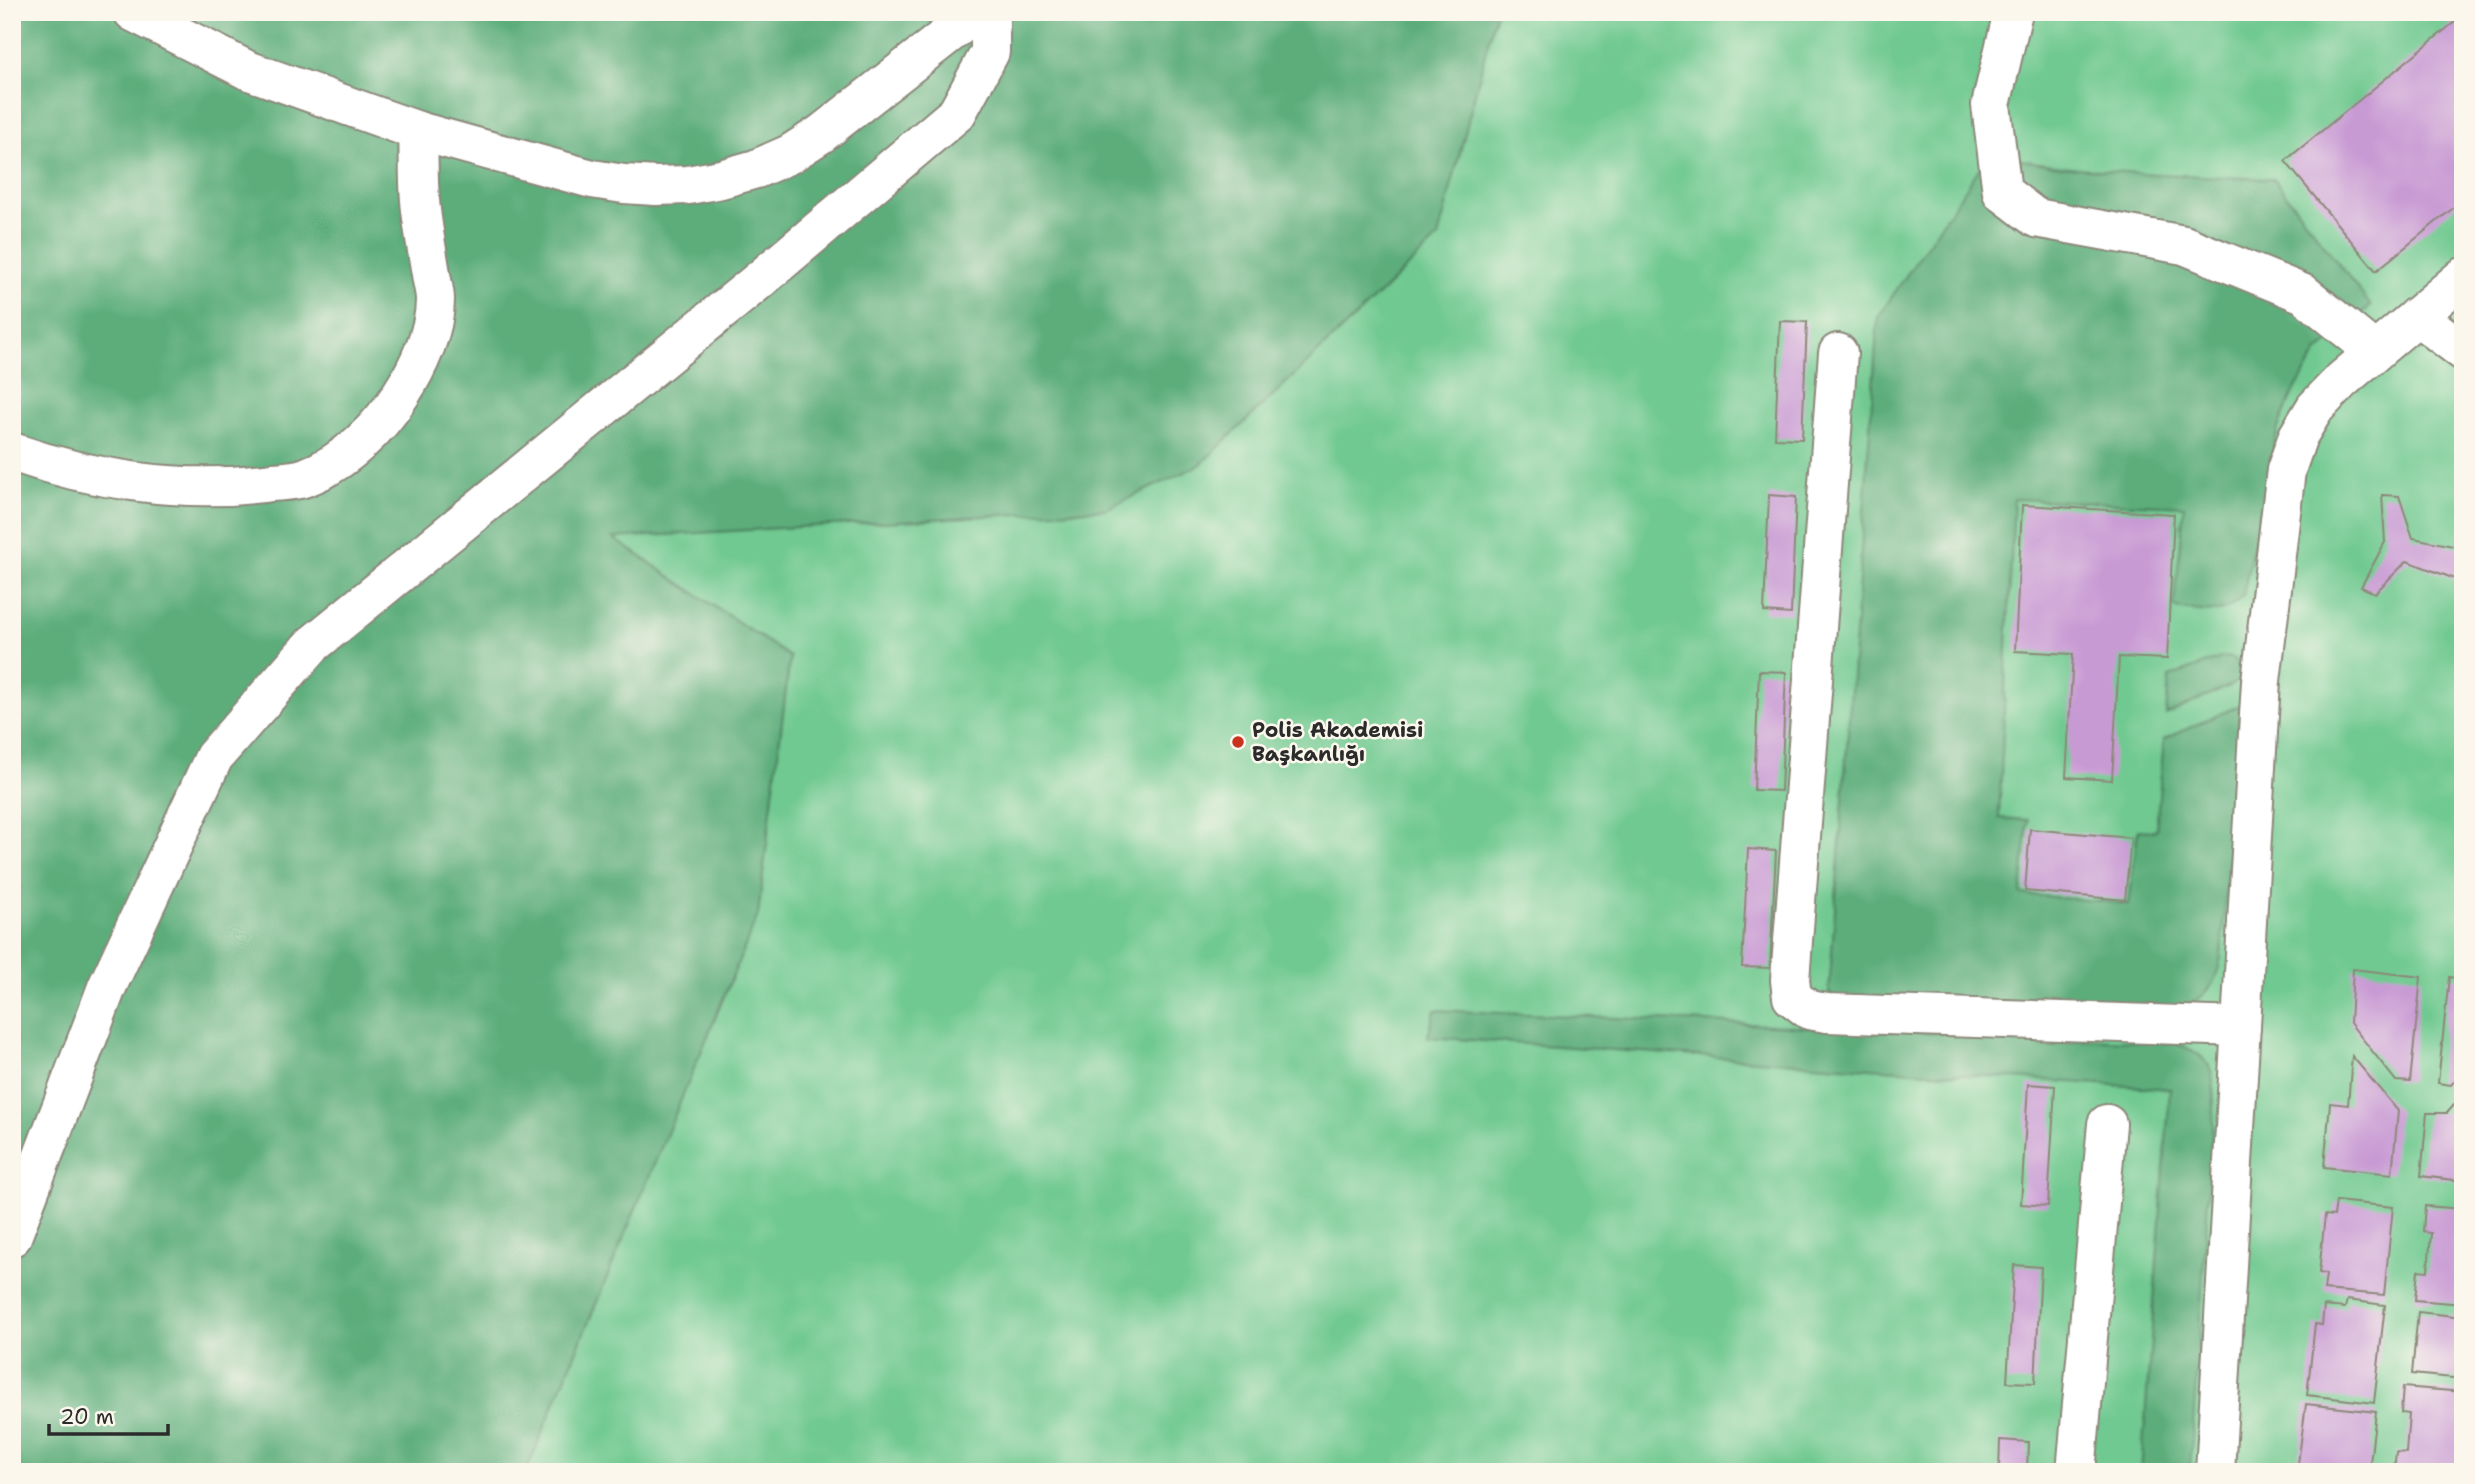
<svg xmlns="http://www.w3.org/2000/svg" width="2475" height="1484" viewBox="0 0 2475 1484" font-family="'Shantell Sans',sans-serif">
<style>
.green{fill:#6fc990;stroke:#4d7a5e;stroke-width:2}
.forest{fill:#5bad7a;stroke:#436c52;stroke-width:2}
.building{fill:#c89ad4}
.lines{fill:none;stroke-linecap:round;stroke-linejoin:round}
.minor-casing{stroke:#8c887a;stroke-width:42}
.minor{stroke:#fff;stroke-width:38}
.poi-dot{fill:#c8321e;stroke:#fbf7ec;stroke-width:2.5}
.labels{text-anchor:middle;stroke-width:5;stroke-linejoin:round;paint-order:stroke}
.poi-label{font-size:21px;font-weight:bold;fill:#2b2b2b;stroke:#fbf7ec;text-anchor:start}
</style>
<rect width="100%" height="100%" fill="#fbf7ec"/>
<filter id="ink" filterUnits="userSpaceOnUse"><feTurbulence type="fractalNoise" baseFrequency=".0143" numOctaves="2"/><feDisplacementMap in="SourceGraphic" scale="14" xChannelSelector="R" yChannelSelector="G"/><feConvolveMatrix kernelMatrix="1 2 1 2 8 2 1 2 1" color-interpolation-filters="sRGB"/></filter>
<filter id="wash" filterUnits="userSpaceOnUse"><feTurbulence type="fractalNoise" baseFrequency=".00686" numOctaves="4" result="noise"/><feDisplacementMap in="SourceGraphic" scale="28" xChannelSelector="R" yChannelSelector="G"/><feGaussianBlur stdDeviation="1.57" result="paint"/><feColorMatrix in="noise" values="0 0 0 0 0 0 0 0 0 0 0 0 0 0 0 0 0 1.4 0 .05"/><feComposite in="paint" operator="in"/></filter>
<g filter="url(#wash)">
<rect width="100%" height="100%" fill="#ede6c8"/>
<rect class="green" x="12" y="12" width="2451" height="1460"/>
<g class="forest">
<polygon points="12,12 1496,12 1438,238 1200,465 1106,509 613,538 790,657 758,915 526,1472 12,1472"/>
<path d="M1989,154c94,20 189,21 285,25l97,127 -54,47 -27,46 -12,29 -35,167c-20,25 -40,15 -69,13l10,-102 -170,-7 -15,319 29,2 -7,74 108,10 9,-74 18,1 8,-92 76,-34 -19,252c-5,29 -15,43 -44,51l-339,-9 -9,-6 49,-676z"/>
<polygon points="2223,657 2233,658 2239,666 2240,679 2230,686 2166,715 2169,677"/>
<path d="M1435,1010l740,33c41,15 38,27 39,66l-24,363h-49l29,-383 -742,-52z"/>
</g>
<g id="blocks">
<g class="building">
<polygon points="2463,15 2463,200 2376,271 2285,161"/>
<polygon points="1780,321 1807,322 1802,439 1775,438"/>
<polygon points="1769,495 1796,497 1791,614 1764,612"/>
<polygon points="2382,495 2399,496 2413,538 2463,548 2463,582 2407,561 2375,593 2361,587 2385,542"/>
<polygon points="2022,505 2174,514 2167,659 2119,657 2112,780 2066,777 2073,654 2015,651"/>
<polygon points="1759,671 1786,672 1781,791 1754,790"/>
<polygon points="2030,829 2131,838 2125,900 2025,891"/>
<polygon points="1748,849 1776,851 1770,968 1742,967"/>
<polygon points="2353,969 2421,977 2410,1082 2396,1081 2350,1023"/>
<polygon points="2449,977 2463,979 2463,1071 2451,1085 2438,1083"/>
<polygon points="2352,1056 2398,1111 2392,1174 2324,1167 2330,1103 2348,1105"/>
<polygon points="2028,1084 2055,1086 2048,1206 2021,1204"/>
<polygon points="2463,1095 2463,1181 2421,1176 2427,1113 2447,1113"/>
<polygon points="2336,1201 2393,1207 2384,1295 2324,1290 2326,1274 2319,1273 2325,1215 2334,1216"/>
<polygon points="2425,1206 2463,1209 2463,1304 2415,1300 2418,1270 2428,1271 2431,1233 2423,1232"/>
<polygon points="2014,1265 2041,1267 2035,1383 2007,1382"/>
<polygon points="2347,1300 2385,1305 2374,1403 2307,1395 2315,1324 2322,1325 2324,1306 2345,1308"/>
<polygon points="2418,1312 2463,1317 2463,1379 2412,1374"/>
<polygon points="2403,1387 2463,1392 2462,1472 2394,1472 2396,1452 2406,1453 2409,1414 2401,1413"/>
<polygon points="2306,1404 2376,1412 2369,1472 2297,1471"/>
<polygon points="2000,1440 2028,1442 2027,1472 1999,1472"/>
</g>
</g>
</g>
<g filter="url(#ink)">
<use href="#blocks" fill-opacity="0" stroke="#8c887a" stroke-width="2"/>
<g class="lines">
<g class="minor-casing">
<g id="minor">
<polyline points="133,12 247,70 418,131 592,179 624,184 656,186 688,185 721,179 756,169 790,154 821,134 977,12"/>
<polyline points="2013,12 1991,105 2002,192 2036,218 2184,245 2304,294 2375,352"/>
<polyline points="2417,316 2463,351"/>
<polyline points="1838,353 1790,980 1792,997 1809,1010 1827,1013 2241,1027"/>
<path d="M12,452c80,28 168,41 252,31 13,-2 30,-1 42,-6 38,-14 74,-49 95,-83 17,-26 34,-62 34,-94 0,-8 -3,-18 -4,-26 -4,-25 -9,-49 -11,-74 -2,-23 -1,-46 -2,-69"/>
<polyline points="12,1237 107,987 214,757 312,645 757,282 957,113 990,52 990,12"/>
<polyline points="2076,1472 2107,1124"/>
<polyline points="2215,1472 2261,681 2286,470 2298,436 2315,408 2342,380 2463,277"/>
</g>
</g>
<use href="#minor" class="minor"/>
</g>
</g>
<circle class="poi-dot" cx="1238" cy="742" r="7"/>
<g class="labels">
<g class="poi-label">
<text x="1252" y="737">Polis Akademisi<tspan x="1252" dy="24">Başkanlığı</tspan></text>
</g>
</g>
<rect width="2475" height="1484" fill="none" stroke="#fbf7ec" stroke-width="42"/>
<path d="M49 1424v10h119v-10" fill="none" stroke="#2b2b2b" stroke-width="3.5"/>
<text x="60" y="1424" font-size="21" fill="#2b2b2b" stroke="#fbf7ec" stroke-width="5" paint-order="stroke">20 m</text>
</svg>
